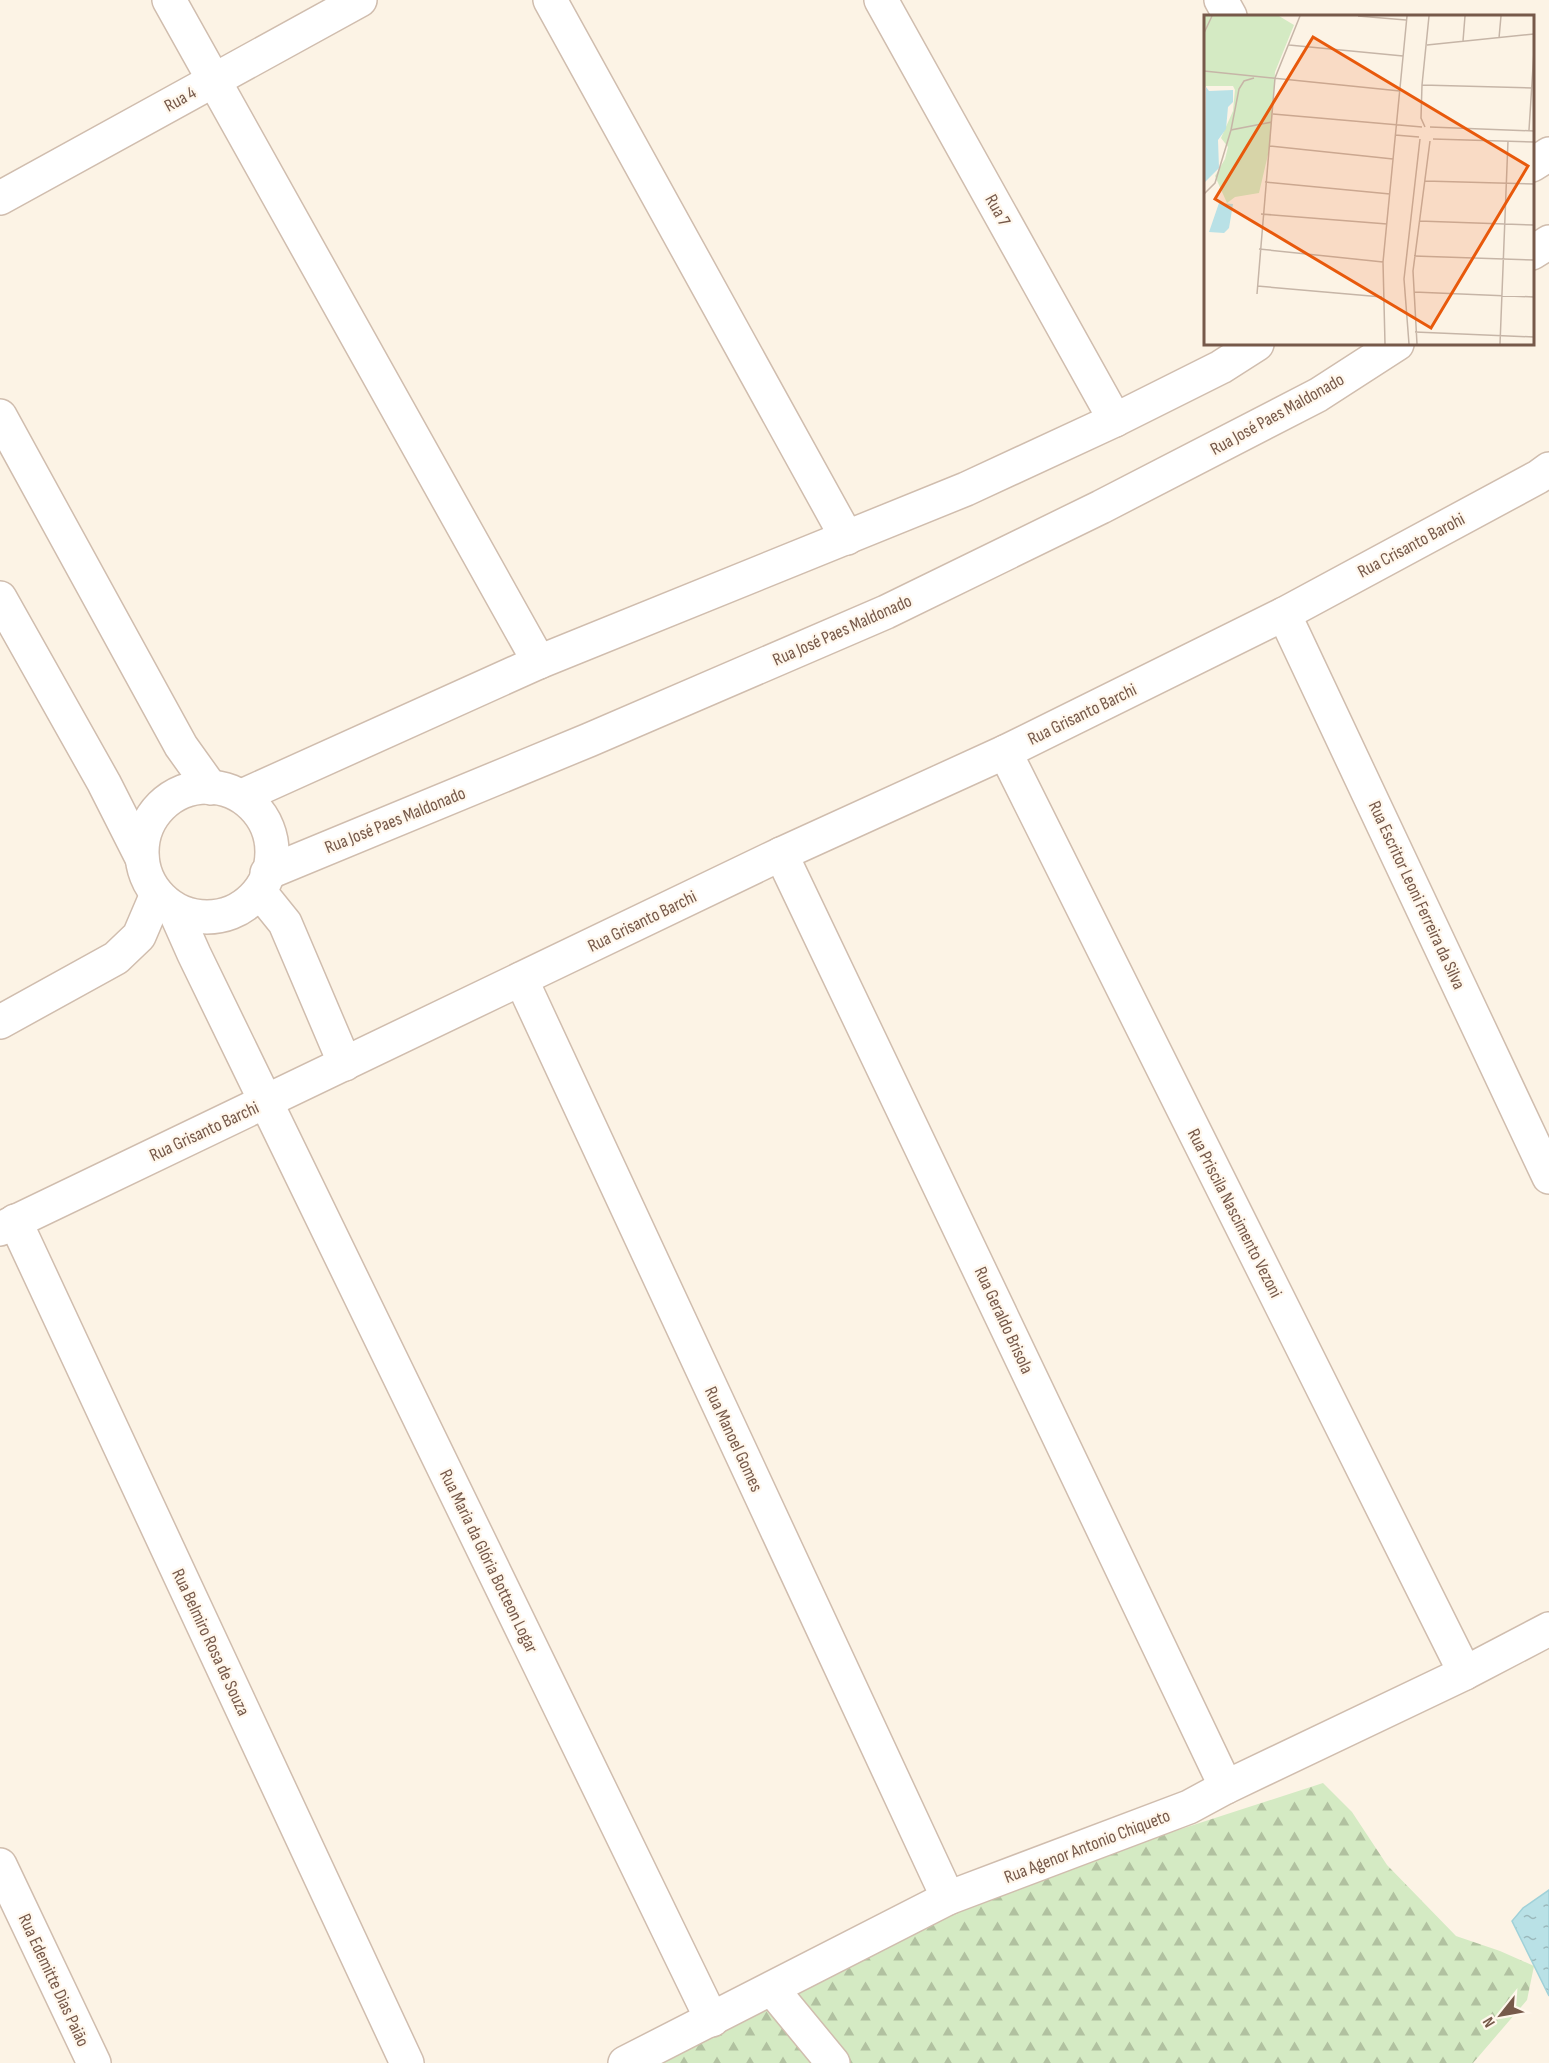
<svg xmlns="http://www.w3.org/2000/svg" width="1549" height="2063" viewBox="0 0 1549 2063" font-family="'Sofia Sans Condensed',sans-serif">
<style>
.forest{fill:url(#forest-firs)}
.water{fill:url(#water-ripples);stroke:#a0d1d8;stroke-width:1.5}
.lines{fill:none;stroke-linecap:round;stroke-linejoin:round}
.minor-casing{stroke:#d0bdae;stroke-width:36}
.minor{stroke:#fff;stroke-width:33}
.labels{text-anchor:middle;stroke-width:4.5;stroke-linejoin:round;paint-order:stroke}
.street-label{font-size:18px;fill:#76594a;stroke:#fff7ec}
.inset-road{fill:none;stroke:#c6b5a7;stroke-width:1.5}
.view{fill:#e8590c;fill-opacity:0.15;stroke:#e8590c;stroke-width:3}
.inset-edge{fill:none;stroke:#76594a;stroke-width:3}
</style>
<defs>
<pattern id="forest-firs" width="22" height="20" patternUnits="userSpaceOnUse" patternTransform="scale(1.5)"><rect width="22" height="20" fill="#d4eac3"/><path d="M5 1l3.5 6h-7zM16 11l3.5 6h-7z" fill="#b1c1a0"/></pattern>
<pattern id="water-ripples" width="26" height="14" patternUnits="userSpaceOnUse" patternTransform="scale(1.5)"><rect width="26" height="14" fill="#b9e1e6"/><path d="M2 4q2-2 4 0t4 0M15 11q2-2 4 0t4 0" fill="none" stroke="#9bb9bc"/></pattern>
</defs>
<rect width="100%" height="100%" fill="#fcf3e5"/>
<polygon class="forest" points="1323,1783 1352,1812 1387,1865 1456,1936 1500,1951 1534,1966 1527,2000 1473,2063 649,2063 953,1903"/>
<polygon class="water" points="1549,1890 1549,1996 1512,1921 1523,1908"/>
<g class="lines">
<g class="minor-casing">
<g id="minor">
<polyline points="169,0 539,662"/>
<polyline points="550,0 847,538"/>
<polyline points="881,0 1115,420"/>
<polyline points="1221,0 1230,16"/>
<polyline points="1532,165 1549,154"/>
<polyline points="0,198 360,0"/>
<polyline points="1532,253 1549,242"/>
<polyline points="0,416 181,746 211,788"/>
<polyline points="0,598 104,783 142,858"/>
<polyline points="1284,614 1549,1177"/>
<polyline points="1005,752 1465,1673"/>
<circle cx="207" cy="852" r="65"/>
<polyline points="242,796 539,662 966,489 1115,420 1221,367 1257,344"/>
<polyline points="781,854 1226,1787"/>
<polyline points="267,873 589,740 886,612 1101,507 1318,395 1397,344"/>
<polyline points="260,892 285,923 345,1064"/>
<polyline points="174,909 194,954 712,2020"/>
<polyline points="521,979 948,1898"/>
<polyline points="0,1022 116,958 139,936 157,894"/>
<polyline points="15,1221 407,2063"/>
<polyline points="0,1229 781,854 1005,752 1284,614 1538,477 1549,469"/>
<polyline points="0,1865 94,2063"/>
<polyline points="772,1989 833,2063"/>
<polyline points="625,2063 948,1898 1189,1807 1226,1787 1465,1673 1549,1629"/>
</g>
</g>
<use href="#minor" class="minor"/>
</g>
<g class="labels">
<g class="street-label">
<text transform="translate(180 99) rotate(-29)" y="6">Rua 4</text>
<text transform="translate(998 210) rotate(61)" y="6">Rua 7</text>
<text transform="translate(1277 414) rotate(-29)" y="6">Rua José Paes Maldonado</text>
<text transform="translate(1411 545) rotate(-28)" y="6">Rua Crisanto Barohi</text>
<text transform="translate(842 630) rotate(-24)" y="6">Rua José Paes Maldonado</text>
<text transform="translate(1082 714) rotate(-26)" y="6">Rua Grisanto Barchi</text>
<text transform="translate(395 820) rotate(-22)" y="6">Rua José Paes Maldonado</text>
<text transform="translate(1417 895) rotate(65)" y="6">Rua Escritor Leoni Ferreira da Silva</text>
<text transform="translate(642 921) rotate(-26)" y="6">Rua Grisanto Barchi</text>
<text transform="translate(204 1131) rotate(-25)" y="6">Rua Grisanto Barchi</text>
<text transform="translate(1235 1213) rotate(63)" y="6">Rua Priscila Nascimento Vezoni</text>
<text transform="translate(1004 1320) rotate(65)" y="6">Rua Geraldo Brisola</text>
<text transform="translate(734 1439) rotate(65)" y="6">Rua Manoel Gomes</text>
<text transform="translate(489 1561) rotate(64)" y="6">Rua Maria da Glória Botteon Logar</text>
<text transform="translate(211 1642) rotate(65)" y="6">Rua Belmiro Rosa de Souza</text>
<text transform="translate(1087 1846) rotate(-21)" y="6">Rua Agenor Antonio Chiqueto</text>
<text transform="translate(54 1980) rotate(65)" y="6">Rua Edemitte Dias Paião</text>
</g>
</g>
<g transform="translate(1204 15)">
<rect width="330" height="330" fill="#fcf3e5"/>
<path d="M0,1h75l15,9 -19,47 -5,74 -11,47 -24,4 -8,6 -12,-27 10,-17 3,-12 -7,-9 12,-27 2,-21 -2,-4h-27l-2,4z" fill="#d4eac3"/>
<path d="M2,72l3,4 24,-1v12l-5,5 -2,22 -8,11 1,28 -15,15zM15,188l14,1 -4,24 -5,5 -15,-1z" fill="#b9e1e6"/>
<path class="inset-road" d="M154,1l48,4M0,18l8,-17M295,23l2,-22M259,26l2,-25M85,30l114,11M223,30l107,-11M0,56l196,20M218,70l110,3M69,99l149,13M221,112l-4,-9 1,-33 7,-69M226,112l104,4M27,115l8,-41 5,-8 10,-3M325,115l5,-79M191,120l24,2M229,124l101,3M66,131l123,13M221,166l109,3M61,167l125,12M0,179l11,-11 16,-53 41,-8M57,199l126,10M215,206l115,4M55,234l124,13M210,241l120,4M53,271l125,11M210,277l120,5M53,279l18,-216 25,-62M211,317l119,5M181,329l-2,-82 24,-246M205,329l-5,-65 16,-140M213,329l-4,-73 17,-130M296,329l8,-203"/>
<path class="view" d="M109,22l215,129 -97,162 -216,-129z"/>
<rect width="330" height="330" class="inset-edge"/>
</g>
<g transform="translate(1501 2015) rotate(239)" stroke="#fff7ec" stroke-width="4.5" paint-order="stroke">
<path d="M0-4.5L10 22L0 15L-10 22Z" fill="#76594a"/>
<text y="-9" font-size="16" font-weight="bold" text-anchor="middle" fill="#76594a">N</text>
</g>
</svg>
